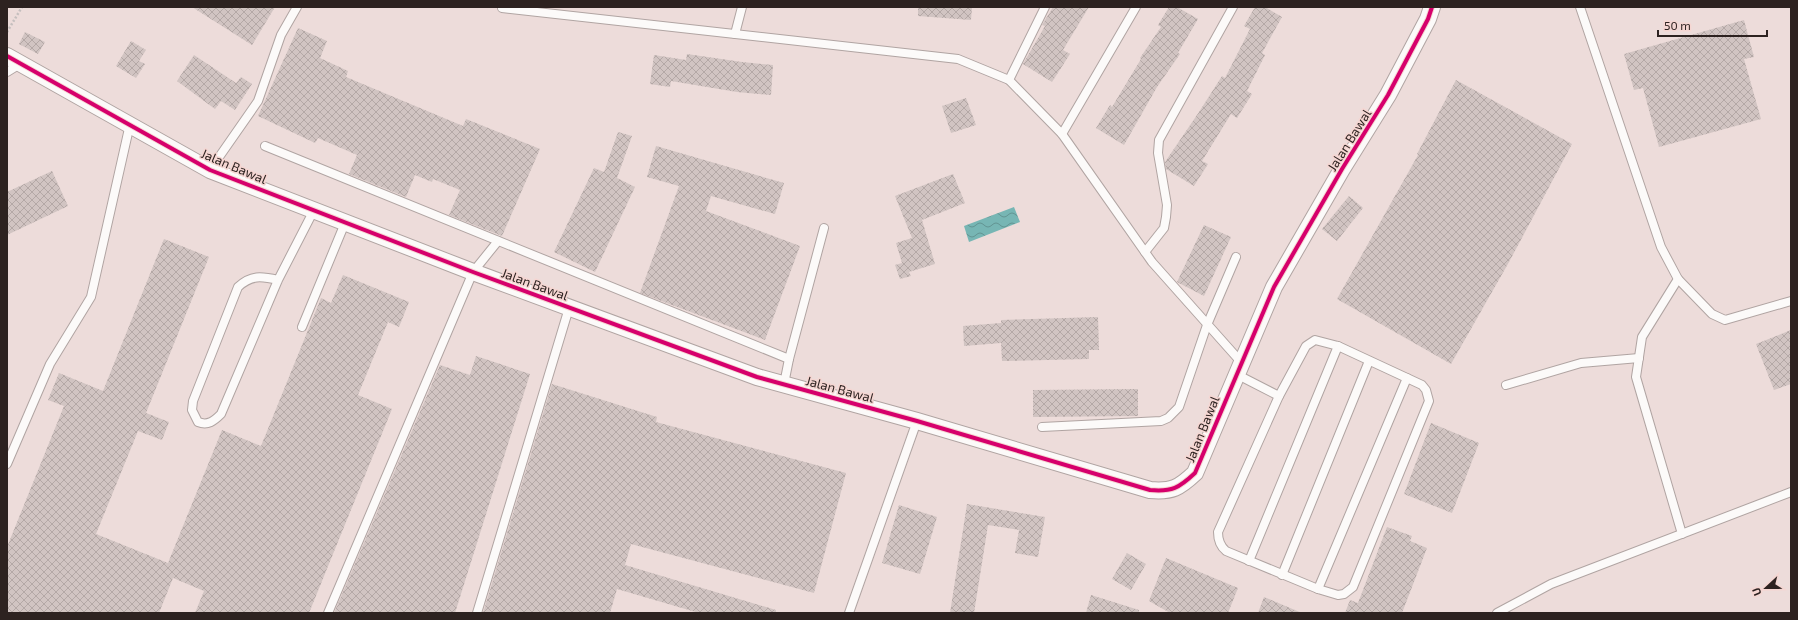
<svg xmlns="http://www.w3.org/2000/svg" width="1798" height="620" viewBox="0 0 1798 620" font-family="'Exo 2',sans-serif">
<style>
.water{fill:url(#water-waves)}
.building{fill:url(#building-cross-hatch)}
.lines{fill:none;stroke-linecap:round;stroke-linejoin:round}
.service-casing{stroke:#b0a4a2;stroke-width:10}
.minor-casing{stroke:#b0a4a2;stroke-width:18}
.path{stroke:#c5bfbe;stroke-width:2.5;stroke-dasharray:2 2;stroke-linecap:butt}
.service{stroke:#fcfaf9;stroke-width:8}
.minor{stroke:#fcfaf9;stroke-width:16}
.cycleway-casing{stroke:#f5d6d2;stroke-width:6}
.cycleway{stroke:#d6006c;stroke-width:4}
.labels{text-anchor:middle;stroke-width:3;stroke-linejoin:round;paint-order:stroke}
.street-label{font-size:13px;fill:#2d2220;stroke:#f5d6d2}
</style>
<defs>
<pattern id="water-waves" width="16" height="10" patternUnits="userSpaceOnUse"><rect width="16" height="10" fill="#77b6b4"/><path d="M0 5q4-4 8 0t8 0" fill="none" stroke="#629492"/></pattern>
<pattern id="building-cross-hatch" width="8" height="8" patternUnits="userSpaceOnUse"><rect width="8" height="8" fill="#d1c4c2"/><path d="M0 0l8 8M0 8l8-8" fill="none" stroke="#b4a8a6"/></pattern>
</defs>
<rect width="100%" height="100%" fill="#eddcda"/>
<polygon class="water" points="1014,207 1020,222 969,242 964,226"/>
<g class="building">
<polygon points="192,7 275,7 252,45"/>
<polygon points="918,7 972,7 971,20 918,16"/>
<polygon points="1053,7 1089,7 1063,50 1070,54 1052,82 1023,64 1045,26 1042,25"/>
<polygon points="1169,7 1177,7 1198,19 1178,53 1180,54 1157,87 1124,145 1096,128 1110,105 1112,107 1141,59 1140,58 1161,27 1158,25"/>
<polygon points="1255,7 1265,7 1282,17 1262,53 1265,55 1247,91 1252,94 1237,118 1231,114 1202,161 1208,164 1194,186 1166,169 1165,162 1199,112 1222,76 1225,78 1250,29 1244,26"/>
<polygon points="1744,20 1754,57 1744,59 1761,119 1659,147 1643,88 1634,90 1624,54"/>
<polygon points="298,28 327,41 320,58 348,71 346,77 463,126 466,119 540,149 502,236 449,215 460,190 433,179 432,182 415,175 406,197 349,174 357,155 318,138 315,143 258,116"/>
<polygon points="25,32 45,42 38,54 19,44"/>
<polygon points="131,41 146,50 139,61 145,64 136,78 116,66"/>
<polygon points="687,54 742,62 773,65 771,95 737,92 671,81 670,87 650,84 654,55 686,60"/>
<polygon points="194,55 236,83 241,77 252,84 235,110 221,101 215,109 177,81"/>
<polygon points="1456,80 1572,144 1509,262 1451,364 1337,299 1418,155 1417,154"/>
<polygon points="966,98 976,125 951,133 942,106"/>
<polygon points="618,132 632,136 617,178 635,187 595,272 554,252 594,168 604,172"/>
<polygon points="656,146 784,183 775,214 711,196 706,211 800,246 765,340 640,293 679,186 647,177"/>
<polygon points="52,171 68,206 7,235 7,192"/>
<polygon points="953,174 965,203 922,220 935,264 909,272 911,276 900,279 895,265 902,263 896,243 912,238 895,196"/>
<polygon points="1349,196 1363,208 1337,241 1322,229"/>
<polygon points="1204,225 1231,237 1204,296 1177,282"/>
<polygon points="164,239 209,257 146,413 169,422 162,440 138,431 96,534 168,563 222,430 261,446 321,298 331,303 343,275 409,302 399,327 388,322 358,395 392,409 309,613 195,613 204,591 173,578 159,613 7,613 7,547 64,406 48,400 59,373 103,391"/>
<polygon points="1098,317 1099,350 1089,350 1089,359 1002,361 1001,343 964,346 963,326 1001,323 1001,320"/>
<polygon points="1791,330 1791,384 1774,390 1756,344"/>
<polygon points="476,356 530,374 455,613 334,613 440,365 470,375"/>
<polygon points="552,384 657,417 656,422 846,473 814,593 631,544 625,565 776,610 776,613 699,613 617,589 610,613 483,613"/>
<polygon points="1138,389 1138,416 1033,417 1033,390"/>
<polygon points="1431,423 1479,443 1452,513 1404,494"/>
<polygon points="967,504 1045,517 1038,557 1015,553 1019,530 988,525 974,613 950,613"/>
<polygon points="899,505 937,517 920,574 882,563"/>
<polygon points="1387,527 1412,536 1410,541 1427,548 1402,613 1345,613 1350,600 1358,603"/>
<polygon points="1127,553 1146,564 1131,590 1112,579"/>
<polygon points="1166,558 1238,588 1228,613 1170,613 1149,601"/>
<polygon points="1091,595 1139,610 1139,613 1086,613"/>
<polygon points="1264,597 1302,613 1258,613"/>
</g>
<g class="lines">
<g class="service-casing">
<g id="service">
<polyline points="1580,7 1661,247 1678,279 1712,314 1725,320 1791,301"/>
<polyline points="502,8 958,59 1009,80 1062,134 1152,262 1241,362"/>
<polyline points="735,34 742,7"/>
<polyline points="7,72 20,64"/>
<polyline points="1009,80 1045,7"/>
<polyline points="1062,134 1136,7"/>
<polyline points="265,146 789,359"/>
<polyline points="210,170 258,101 281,35 297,7"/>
<polyline points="1145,252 1164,228 1166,217 1167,205 1158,153 1159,140 1233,7"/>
<polyline points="1678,279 1642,337 1636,377 1682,534"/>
<path d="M278,280c-17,-4 -27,-5 -40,7l-45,114 -1,9 6,12c10,4 16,-1 23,-8l57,-134 36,-70"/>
<polyline points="302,327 345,223"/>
<path d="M1315,340l23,6 84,39 4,5 3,11 -76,186 -9,7 -6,1 -20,-6 -92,-38c-6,-5 -8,-11 -8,-19l61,-136 27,-50z"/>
<polyline points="1236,374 1279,396"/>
<polyline points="784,384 789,359 824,228"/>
<polyline points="1506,385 1581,363 1639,358"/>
<polyline points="1042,427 1161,421 1168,418 1179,407 1207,325 1236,257"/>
<polyline points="7,464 50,364 91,297 130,124"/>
<polyline points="1249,561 1338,346"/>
<polyline points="1282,575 1369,361"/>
<polyline points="1318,589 1407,378"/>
<polyline points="328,613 473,272 498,241"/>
<polyline points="477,613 569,308"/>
<polyline points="849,613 917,421"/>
<polyline points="1497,613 1551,584 1791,492"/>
</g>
</g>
<g class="minor-casing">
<path id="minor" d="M7,56l203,114 263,102 284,105 160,44 233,69c22,2 29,-2 45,-17l79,-186 68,-118 46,-74 40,-76 4,-12"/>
</g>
<polyline class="path" points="7,32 22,7"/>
<use href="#service" class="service"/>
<use href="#minor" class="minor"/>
<g class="cycleway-casing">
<path id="cycleway" d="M7,56l203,114 263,102 284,105 160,44 233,69c22,2 29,-2 45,-17l79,-186 68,-118 46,-74 40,-76 4,-12"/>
</g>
<use href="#cycleway" class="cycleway"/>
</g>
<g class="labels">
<g class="street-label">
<text transform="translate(1349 140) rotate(-58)" y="5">Jalan Bawal</text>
<text transform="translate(234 166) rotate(23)" y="5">Jalan Bawal</text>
<text transform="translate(535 284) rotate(20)" y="5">Jalan Bawal</text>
<text transform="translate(840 389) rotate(15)" y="5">Jalan Bawal</text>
<text transform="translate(1202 429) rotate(-68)" y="5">Jalan Bawal</text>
</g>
</g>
<rect width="1798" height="620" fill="none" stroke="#2d2220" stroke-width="16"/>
<g transform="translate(1766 588) rotate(248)" stroke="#f5d6d2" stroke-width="3" paint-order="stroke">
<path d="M0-3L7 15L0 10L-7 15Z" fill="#2d2220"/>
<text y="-6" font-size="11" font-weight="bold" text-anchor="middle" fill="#2d2220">U</text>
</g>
<path d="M1658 30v6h109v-6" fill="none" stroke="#2d2220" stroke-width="2"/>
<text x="1664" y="30" font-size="12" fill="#2d2220" stroke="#f5d6d2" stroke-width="3" paint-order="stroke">50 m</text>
</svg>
